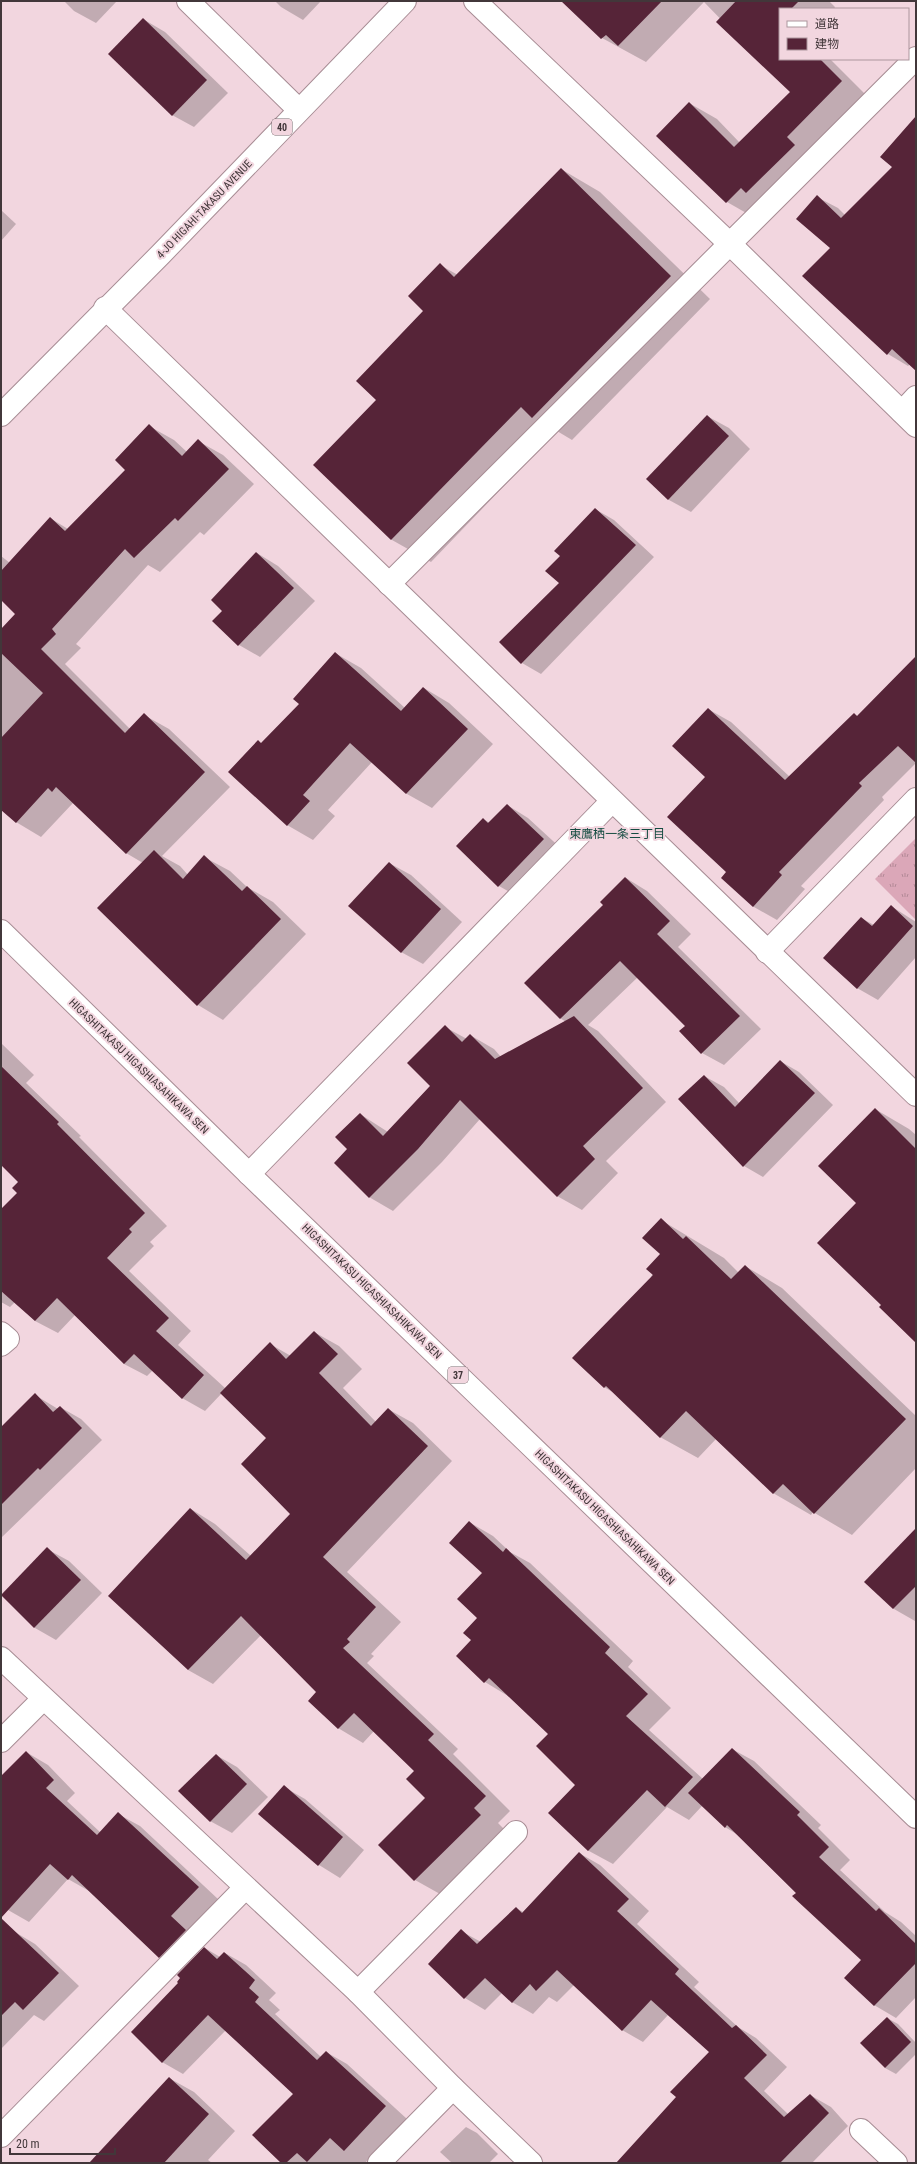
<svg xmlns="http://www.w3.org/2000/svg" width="917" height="2164" viewBox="0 0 917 2164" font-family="'Roboto Condensed','Noto Sans JP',sans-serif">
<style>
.park{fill:url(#park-tufts)}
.shadow{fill:#0003}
.building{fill:#562438}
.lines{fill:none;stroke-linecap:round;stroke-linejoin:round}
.minor-casing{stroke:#a78c94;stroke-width:24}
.major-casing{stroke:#a78c94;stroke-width:24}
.highway-casing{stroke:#a78c94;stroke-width:24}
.minor{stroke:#fff;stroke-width:22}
.major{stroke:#fff;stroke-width:22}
.highway{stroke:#fff;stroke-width:22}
.labels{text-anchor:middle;stroke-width:4;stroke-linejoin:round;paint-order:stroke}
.shield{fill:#f2d6df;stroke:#77676c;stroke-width:1}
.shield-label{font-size:10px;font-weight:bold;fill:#42373a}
.street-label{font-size:11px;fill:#42373a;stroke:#f2d6df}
.neighbourhood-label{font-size:12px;fill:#144c41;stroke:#f2d6df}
</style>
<defs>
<pattern id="park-tufts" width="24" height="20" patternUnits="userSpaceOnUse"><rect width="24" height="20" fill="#dba7b8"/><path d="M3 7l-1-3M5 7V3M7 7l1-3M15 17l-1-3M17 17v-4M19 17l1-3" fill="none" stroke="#b38997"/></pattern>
</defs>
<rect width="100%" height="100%" fill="#f2d6df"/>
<polygon class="park" points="916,838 916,920 875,879"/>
<g class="shadow">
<polygon points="64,1 117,1 96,23 74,11"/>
<polygon points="275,1 321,1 303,20 281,7"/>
<polygon points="562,1 829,1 835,7 834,9 780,9 780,59 830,59 869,98 755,218 727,202 657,136 689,103 717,119 740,143 791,92 704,2 646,62 602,38"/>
<polygon points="143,19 165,32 228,93 194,127 172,115"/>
<polygon points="916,117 916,366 911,363 908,366 888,354 832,248 817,197 838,208 845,215 893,167"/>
<polygon points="561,169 600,192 710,299 572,440 557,431 431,562 392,540 314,465 377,400 425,311 440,265 458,275"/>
<polygon points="1,210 16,224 1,241"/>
<polygon points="707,416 729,428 750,449 691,512 669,500 647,479"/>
<polygon points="149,426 174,440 187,452 198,441 223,455 254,484 204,535 200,532 160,572 148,565 76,644 81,648 65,664 130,729 144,715 169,729 230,787 162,856 180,866 188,875 204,857 230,871 247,887 273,902 306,934 223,1020 198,1005 99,908 143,863 126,853 73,803 41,837 16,822 1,808 1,630 17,614 1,599 1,556 10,563 50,518 68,529 127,470"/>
<polygon points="595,509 614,520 654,557 541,674 522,663 560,583 561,556"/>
<polygon points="257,553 278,566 315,601 260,657 239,645 224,611"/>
<polygon points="335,653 361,668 405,708 424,688 449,703 493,744 432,808 407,794 372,762 328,810 335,816 313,840 287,825 262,744 300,704"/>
<polygon points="916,657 916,763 882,797 884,800 801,886 805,889 777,920 754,907 722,878 727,872 707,777 708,709 731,722 790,777 854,714 859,717"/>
<polygon points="507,805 528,818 565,852 520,898 499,886 483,819 490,823"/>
<polygon points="389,863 411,875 462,922 423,964 401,952"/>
<polygon points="626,878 647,891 691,934 678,947 761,1029 724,1065 702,1053 686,1026 638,977 588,1025 598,1031 666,1102 606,1161 618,1173 582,1210 557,1196 480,1119 442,1162 393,1211 369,1197 349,1149 360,1114 388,1132 431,1085 445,1027 467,1039 470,1035 494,1049 501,1057 566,1022 560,1018 605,905"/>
<polygon points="891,906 916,922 916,957 878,1000 857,988 861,918 874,925"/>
<polygon points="1,1043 34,1075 26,1083 81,1136 79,1137 167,1226 150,1242 154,1246 129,1271 191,1331 178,1345 225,1388 270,1344 291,1356 314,1332 339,1346 362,1369 343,1388 376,1422 388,1409 413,1423 452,1461 347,1572 401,1622 371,1654 374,1656 367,1663 458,1749 453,1754 510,1811 498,1823 505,1830 440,1894 415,1880 426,1798 415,1771 374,1731 363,1743 338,1728 318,1692 261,1635 213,1684 188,1670 191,1509 215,1524 251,1556 292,1514 268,1438 222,1393 205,1411 182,1398 153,1370 147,1376 124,1364 75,1315 58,1333 35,1321 15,1302 10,1307 1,1302 1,1210 18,1193 19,1182 1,1164"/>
<polygon points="780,1061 799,1072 833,1105 763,1177 744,1166 680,1099 704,1076 724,1087 739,1103"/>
<polygon points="875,1109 909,1129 916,1135 916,1341 883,1305 857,1203"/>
<polygon points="661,1220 724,1258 739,1273 745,1266 782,1288 916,1416 916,1468 852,1535 813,1512 811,1515 773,1493 716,1439 698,1458 660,1437 616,1394 604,1387 661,1254"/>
<polygon points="35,1395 58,1409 60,1407 81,1419 102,1440 1,1538 1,1429"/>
<polygon points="469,1522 493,1536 510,1552 530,1563 633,1661 628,1667 671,1708 649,1730 703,1779 732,1749 754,1761 821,1825 818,1828 850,1860 840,1870 885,1912 901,1922 916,1936 916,1997 896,2018 874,2005 863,1960 738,1835 725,1827 702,1806 689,1820 667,1807 613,1864 589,1851 549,1813 576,1785 549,1734 508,1696 485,1682 472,1640 478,1618 484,1573"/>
<polygon points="916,1530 916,1620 915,1621 894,1609 866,1582"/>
<polygon points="47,1549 69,1561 102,1593 56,1640 35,1628 2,1596"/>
<polygon points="26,1752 48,1765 75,1793 67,1801 101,1833 118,1814 140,1826 219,1900 181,1969 159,1957 89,1891 68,1879 29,1922 8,1910 1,1903 1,1778"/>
<polygon points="216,1755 237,1767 268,1797 232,1833 210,1821"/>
<polygon points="284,1787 305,1799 364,1850 340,1878 319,1865 260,1814"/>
<polygon points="579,1853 600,1865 649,1911 637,1924 699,1982 694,1987 738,2027 756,2038 787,2067 764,2091 789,2115 810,2095 831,2107 848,2126 812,2163 617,2163 677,2097 710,2052 668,2015 643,2042 622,2030 574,1985 557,2002 549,1997 533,2014 512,2002 502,1993 485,2010 465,1998 461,1931 481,1942 516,1908 523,1912"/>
<polygon points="15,1932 35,1944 79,1986 44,2021 34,2015 1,2049 1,1946"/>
<polygon points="205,1948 220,1957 225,1953 246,1965 276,1993 269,2000 280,2010 275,2014 321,2057 326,2052 347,2064 407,2119 365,2163 283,2163 294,2094 226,2030 183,2074 162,2062 180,1983"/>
<polygon points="887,2018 898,2024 916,2043 916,2054 896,2074 885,2068"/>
<polygon points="169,2078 194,2092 235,2131 208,2160 212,2163 98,2163"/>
<polygon points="466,2127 477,2133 498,2154 489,2163 452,2163 440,2152"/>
</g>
<g class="building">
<polygon points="561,1 662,1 618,46 606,35 601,39"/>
<polygon points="736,1 799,1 791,9 780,9 780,59 820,59 842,81 787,137 795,145 746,193 741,188 726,203 656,136 689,102 734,147 790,92 716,22"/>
<polygon points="143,18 207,80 172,116 108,54"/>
<polygon points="916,116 916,371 892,349 887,355 802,276 830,248 796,219 817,195 841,218 892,167 880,157"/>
<polygon points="561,168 671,276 532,418 521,407 391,540 313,465 376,400 356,381 423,311 408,296 440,263 454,277"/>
<polygon points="707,415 729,436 668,500 646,479"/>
<polygon points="149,424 182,456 198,439 229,469 178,521 175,518 134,558 125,549 52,629 56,634 41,649 125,733 144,713 205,772 126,854 56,787 52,792 48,788 16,823 1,810 1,738 43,693 1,653 1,629 15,614 1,600 1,571 50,517 65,531 125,470 115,460"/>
<polygon points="595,508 636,545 521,664 499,642 559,583 545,571 560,556 554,551"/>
<polygon points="256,552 294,588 238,646 212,621 222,611 211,600"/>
<polygon points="335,652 401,711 423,687 468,729 406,794 350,743 303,795 310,801 287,826 228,772 258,740 261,743 299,704 293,699"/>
<polygon points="916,656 916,763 898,746 859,783 862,786 779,872 782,875 753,907 721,878 726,872 667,817 705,777 672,746 708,708 785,780 854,713 857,716"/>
<polygon points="507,804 544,839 498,887 456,846 483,818 488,823"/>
<polygon points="154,850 183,879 204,855 242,891 247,886 281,919 197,1006 97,908"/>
<polygon points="389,862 441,909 401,953 348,906"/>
<polygon points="625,877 670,921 657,934 740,1016 701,1054 679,1031 685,1026 620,961 560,1019 524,983 603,905 600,902"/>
<polygon points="891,905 913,926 857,989 823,958 861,917 872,926"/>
<polygon points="574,1016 643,1088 583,1146 595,1159 557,1197 460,1100 418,1149 369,1198 334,1163 347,1149 335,1137 360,1113 383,1136 430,1086 407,1063 445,1025 462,1042 470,1034 495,1059"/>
<polygon points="780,1060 815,1093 743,1167 678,1099 704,1075 735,1107"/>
<polygon points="1,1066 59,1122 57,1124 145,1213 129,1229 132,1232 107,1258 169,1318 156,1331 204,1375 182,1399 134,1354 124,1364 57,1298 35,1321 1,1291 1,1209 17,1193 12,1188 18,1182 1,1165"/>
<polygon points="875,1108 916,1149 916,1343 879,1307 881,1305 817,1243 856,1203 818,1166"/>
<polygon points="661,1218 683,1239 686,1236 731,1279 745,1265 906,1419 814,1514 783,1484 773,1494 686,1411 660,1438 606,1386 604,1388 572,1358 653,1275 646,1269 660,1254 642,1238"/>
<polygon points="314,1331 338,1354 319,1373 371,1426 388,1408 428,1446 323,1557 376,1607 347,1639 350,1642 343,1648 434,1734 428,1740 486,1796 474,1808 481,1815 414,1881 378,1845 425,1798 406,1779 414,1771 354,1713 338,1729 308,1701 316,1692 241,1616 188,1670 108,1596 190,1508 246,1560 290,1514 241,1464 266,1438 220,1393 270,1342 286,1359"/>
<polygon points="35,1393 53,1412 60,1406 82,1428 40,1470 38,1468 1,1505 1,1427"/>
<polygon points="469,1521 503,1552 506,1548 610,1647 605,1653 648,1694 626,1716 693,1777 665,1807 647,1790 588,1851 548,1813 575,1785 536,1746 548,1734 489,1678 484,1683 456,1656 471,1640 463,1633 477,1618 457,1599 482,1573 449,1543"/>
<polygon points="916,1528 916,1586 893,1609 864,1582"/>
<polygon points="47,1547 81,1580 34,1628 1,1595"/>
<polygon points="732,1748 800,1812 797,1815 829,1847 819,1857 876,1911 879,1908 916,1944 916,1963 874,2006 844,1978 861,1960 792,1896 796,1893 727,1825 725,1828 688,1793"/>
<polygon points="26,1751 54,1780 46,1788 97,1835 118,1812 199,1887 171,1916 186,1930 159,1958 72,1875 68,1880 50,1864 1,1918 59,1973 23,2010 15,2002 1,2016 1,1776"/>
<polygon points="216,1754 247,1784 210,1822 178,1791"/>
<polygon points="284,1785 343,1837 318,1866 258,1814"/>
<polygon points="579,1852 629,1899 617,1911 679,1969 675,1974 732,2028 736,2025 767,2055 744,2078 784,2117 810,2094 829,2113 780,2163 616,2163 676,2097 670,2092 709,2052 651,2000 622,2031 557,1970 536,1991 530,1984 512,2003 485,1978 464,1999 428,1964 461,1929 477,1944 516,1907 522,1913"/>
<polygon points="204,1947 217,1959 224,1952 255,1980 249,1988 259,1997 255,2002 317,2060 326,2051 386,2106 344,2151 330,2138 307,2162 297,2153 286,2163 281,2163 252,2135 293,2094 208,2015 162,2063 131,2032 178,1983 177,1982 180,1978 177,1975"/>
<polygon points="887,2017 911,2042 885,2068 860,2043"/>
<polygon points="169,2077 209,2114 164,2163 89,2163"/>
</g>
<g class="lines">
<g class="minor-casing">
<g id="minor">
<polyline points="188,1 298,109"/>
<polyline points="475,1 731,245 916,426"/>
<polyline points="105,308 916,1095"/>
<polyline points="902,412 916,397"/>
<polyline points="389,584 916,58"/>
<polyline points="767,952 916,799"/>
<polyline points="249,1174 612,801"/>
<polyline points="1,1333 8,1339 1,1345"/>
<polyline points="1,1658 358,1992 453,2088 531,2163"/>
<polyline points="1,1741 43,1699"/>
<polyline points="358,1992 516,1832"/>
<polyline points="861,2130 896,2163"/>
<polyline points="1,2136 245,1888"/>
<polyline points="379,2163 453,2088"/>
</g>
</g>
<g class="major-casing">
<polyline id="major" points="1,931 249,1174 916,1817"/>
</g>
<g class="highway-casing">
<polyline id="highway" points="1,415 161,254 405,1"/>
</g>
<use href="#minor" class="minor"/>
<use href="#major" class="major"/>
<use href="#highway" class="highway"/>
</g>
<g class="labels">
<g class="shield">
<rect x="272" y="119" width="20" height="16" rx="3"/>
<rect x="448" y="1367" width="20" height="16" rx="3"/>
</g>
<g class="shield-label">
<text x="282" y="131">40</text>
<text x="458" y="1379">37</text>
</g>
<g class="street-label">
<text transform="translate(204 209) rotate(-46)" y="4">4-JO HIGAHI-TAKASU AVENUE</text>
<text transform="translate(139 1066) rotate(44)" y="4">HIGASHITAKASU HIGASHIASAHIKAWA SEN</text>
<text transform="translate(372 1291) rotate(44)" y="4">HIGASHITAKASU HIGASHIASAHIKAWA SEN</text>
<text transform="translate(605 1517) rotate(44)" y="4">HIGASHITAKASU HIGASHIASAHIKAWA SEN</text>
</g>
<g class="neighbourhood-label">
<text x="617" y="838">東鷹栖一条三丁目</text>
</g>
</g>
<rect width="917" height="2164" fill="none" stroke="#42373a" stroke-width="4"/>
<rect x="779" y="8" width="130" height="52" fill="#f2d6df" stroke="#ac969d"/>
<rect x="787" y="21" width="20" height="6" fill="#ffffff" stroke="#ac969d"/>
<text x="815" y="28" font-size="12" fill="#42373a">道路</text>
<rect x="787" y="38" width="20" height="12" fill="#562438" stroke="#ac969d"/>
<text x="815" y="48" font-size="12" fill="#42373a">建物</text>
<path d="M10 2148v6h105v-6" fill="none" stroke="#42373a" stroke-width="2"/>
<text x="16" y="2148" font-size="12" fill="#42373a" stroke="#f2d6df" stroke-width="3" paint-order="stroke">20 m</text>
</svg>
